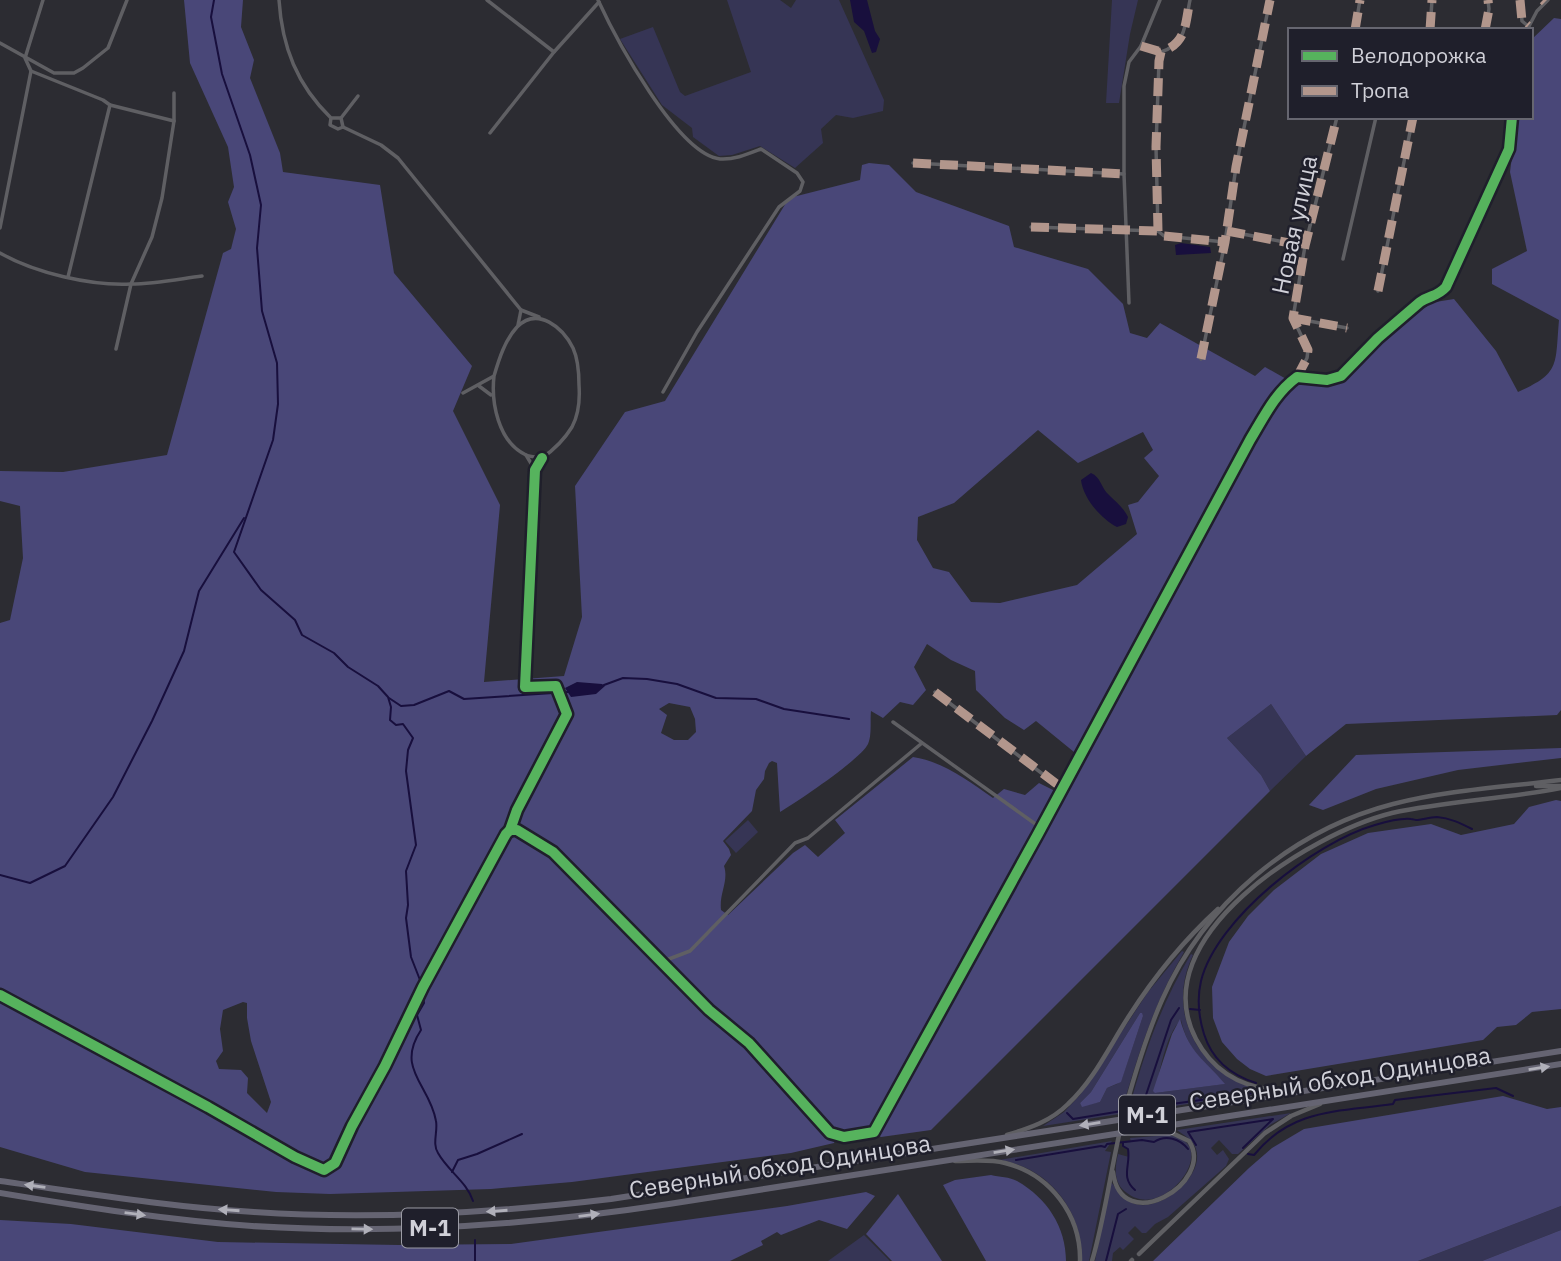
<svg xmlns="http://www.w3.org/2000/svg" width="1561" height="1261" viewBox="0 0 1561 1261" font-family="'IBM Plex Sans',sans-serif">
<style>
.green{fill:#363555;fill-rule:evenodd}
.forest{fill:#494778;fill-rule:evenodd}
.water{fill:#180f3d}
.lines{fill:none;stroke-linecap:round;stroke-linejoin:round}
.stream{stroke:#180f3d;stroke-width:2}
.street{stroke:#5f5f63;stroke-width:3.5}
.secondary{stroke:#5f5f63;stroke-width:4.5}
.highway{stroke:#656472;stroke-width:6}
.quiet{stroke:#b2968c;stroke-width:9;stroke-dasharray:18 9;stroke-linecap:butt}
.cycleway-casing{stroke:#1f1f2b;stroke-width:15}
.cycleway{stroke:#56b35d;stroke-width:10}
.oneway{fill:#b0b0b9}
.labels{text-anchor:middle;stroke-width:5;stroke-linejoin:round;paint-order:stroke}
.shield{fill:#1f1f2b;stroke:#9b9ba4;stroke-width:2}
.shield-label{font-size:23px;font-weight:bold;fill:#d0d0d8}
.street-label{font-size:24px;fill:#d0d0d8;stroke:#1f1f2b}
</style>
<rect width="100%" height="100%" fill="#2c2c32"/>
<g class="green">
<polygon points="727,0 780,0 791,8 796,0 839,0 884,100 883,111 853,118 836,115 821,129 823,143 795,168 760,146 732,155 719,156 693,137 692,128 662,105 620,39 653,27 680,92 685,96 751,72"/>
<polygon points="1112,0 1138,0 1130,34 1119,103 1106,103"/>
<polygon points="1271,704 1306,756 1270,791 1261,775 1227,738"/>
<polygon points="748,820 758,832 736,853 725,841"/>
<path d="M1182,951l2,1c-27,46 -43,93 -58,144h-7l-1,4 4,5 -2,9 -77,12 21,-14 16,-17 68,-103zM1140,1013l3,3 -21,62 -5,6 -10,4 -7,14 -18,4 -2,-3 11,-11z"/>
<path d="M1191,954l2,1c-30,62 11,126 76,137l-135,20 -1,-5 10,-6 -11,-3c15,-53 31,-97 59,-144zM1181,1020c9,37 23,37 43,64l-69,9c4,-19 11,-60 26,-73z"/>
<path d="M1291,1113l-21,12 -32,29h-6l-13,-14 -8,8 6,7 6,-5 6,9 -3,7 -58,51 -13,7 -9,9h-4l-7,-7 -7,7 6,6 -11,11 -3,-3 -7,6 -1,8h-17l16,-79c7,8 12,18 24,22 26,8 70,-28 61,-55 -3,-10 -13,-14 -19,-19z"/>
<path d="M1169,1135c55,7 -4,88 -42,58 -14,-10 -12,-25 -9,-39l11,3 -1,-8 -6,-3v-3l9,-1 -1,-4z"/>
<path d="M1112,1141l-7,10 6,1 -22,109h-7c1,-50 -33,-94 -83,-101z"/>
<polygon points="1561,1206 1561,1230 1482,1261 1418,1261"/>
<polygon points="864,1235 890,1261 828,1261"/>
</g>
<g class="forest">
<path d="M184,0h59l-2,27 13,33 -4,18 30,75 3,19 97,13 14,88 78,93 -19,45 47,94 -16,177 80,-6 18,-59 -7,-131 50,-74 40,-11 124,-203 71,-18 2,-15 7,-2 20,2 27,27 93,34 5,21 74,22 35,35 7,29 17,5 13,-15 95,53 10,-9 23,13c-38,44 -62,96 -89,146 -41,76 -81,152 -125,226l-38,-31 -12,9 -19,-12 -29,-28 -1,-19 -24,-11 -24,-16 -13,23 12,23 -13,15 -13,-3 -17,16 -12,-7c-1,9 1,25 -3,33 -7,15 -71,58 -88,68l-3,-49 -5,-2 -3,2 -4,8 -1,8 -8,11 -4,21 -29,30 6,8 2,6 -7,11c5,15 -5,27 -3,44l7,5 65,-62 12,-8 13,12 27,-24 -10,-13 78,-63c31,5 54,23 80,41l11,-9 21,6 14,-12 18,9 -135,247 -41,81 56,-93 315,-585 25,-41 22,-19 10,3 29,-3 42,-43 43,-35 31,-5 42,52 22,41c43,-19 37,-27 41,-72l-67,-36v-15l35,-18 -17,-79 7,-55h14v-77l23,-22 7,1v691l-4,5 -211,9 -40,32 -35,-52 -44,34 34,37 9,16 -339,339 -50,7 -7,-5 -29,4 -6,-5 -5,12 -43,10 -219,29 -81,7 -161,5 -54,-2 -191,-20 -85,-25v-524l10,-3 13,-62 -3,-52 -20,-5v-30l63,1 104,-17 56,-202 8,-4 5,-20 -8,-27 6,-15 -6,-40 -38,-84zM1038,430l40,33 65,-31 10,18 -9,8 15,18 -21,26 -10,3 9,29 -60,51 -77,18 -29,-1 -22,-30 -16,-4 -16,-28 1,-23 36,-14zM669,703l21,4 5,12 1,13 -8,8h-14l-13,-7 6,-18 -8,-6zM243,1002l4,1v15l4,23 20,61 -4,11 -20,-20 1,-15 -7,-8 -22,-1 -3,-8 7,-10 -3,-22 3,-19z"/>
<polygon points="1561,748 1561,758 1458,770 1376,789 1323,810 1309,805 1356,755"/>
<polygon points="1556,800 1561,801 1561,1009 1532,1012 1516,1025 1497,1027 1483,1040 1266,1076 1250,1069 1237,1059 1222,1042 1213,1018 1212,987 1229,942 1248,916 1274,890 1321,854 1368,833 1431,824 1461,835 1514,824 1529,807"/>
<polygon points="1140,1013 1142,1013 1143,1016 1121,1082 1107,1088 1100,1102 1082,1107 1080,1103 1091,1092"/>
<path d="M1180,1019c10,36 24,39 45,65l-70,9 -2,-2 19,-57z"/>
<polygon points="1503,1096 1547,1109 1561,1107 1561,1206 1418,1261 1153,1261 1249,1168 1272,1148 1304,1129"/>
<path d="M991,1175c8,2 19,2 26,6 30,17 49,46 49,80h-80l-43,-76 12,-5z"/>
<polygon points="866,1192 875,1196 847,1229 819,1220 781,1235 777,1232 761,1241 763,1245 730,1261 0,1261 0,1220 71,1224 218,1242 399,1245 511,1244 787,1206"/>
<polygon points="898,1194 942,1261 892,1261 866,1234"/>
<polygon points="1561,1230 1561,1261 1482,1261"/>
</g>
<g class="water">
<polygon points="850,0 867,0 875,31 880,39 876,52 872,53 864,31 854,22"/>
<polygon points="1181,243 1210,247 1211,253 1176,255 1175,245"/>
<path d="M1091,473c10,4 10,15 18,22 7,7 14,12 19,22l-2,7 -9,3c-16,-8 -34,-29 -36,-47z"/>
<polygon points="577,682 602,684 605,686 596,694 571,697 565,688"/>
</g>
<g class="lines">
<g class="stream">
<path d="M214,0l-3,17 11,57 28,81 11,50 -4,43 5,63 15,52 1,41 -5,36 -39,112 27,38 34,30 7,15 32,18 14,14 30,19 10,11 3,10 -1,13 6,5 7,-1 10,14 -5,12 -2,21 10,74 -10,26 2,34 -2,13 5,39 9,23 4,23 -7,12 4,15c-26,39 9,55 15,91 2,10 -4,23 2,32 10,18 29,29 35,48"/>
<polyline points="604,685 623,678 647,679 677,684 716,698 756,699 784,709 849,719"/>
<polyline points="389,698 401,706 414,705 449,691 464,699 568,692"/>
<polyline points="0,875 30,883 65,866 113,797 152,721 184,651 199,591 244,518"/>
<polyline points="1190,1009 1200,1010"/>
<path d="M1256,1083c-25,-8 -44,-23 -52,-49 -5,-16 -7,-36 -3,-53 15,-62 114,-139 174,-156 10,-3 26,-7 36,-6 2,0 4,1 5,1 6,0 13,-3 21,-3 13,1 23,6 35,12"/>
<polyline points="1146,1095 1171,1020 1179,1008"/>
<polyline points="1128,1110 1252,1093"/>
<polyline points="1067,1113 1073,1119 1122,1111"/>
<path d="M1123,1143v3l5,3c3,16 -8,28 7,41"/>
<polyline points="1196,1145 1188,1132 1273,1119 1243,1148"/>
<path d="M1248,1154l6,1c38,-47 85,-43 139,-51l2,-4 101,-12 17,8"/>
<path d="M1016,1160l85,-14 4,1 2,-3 35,-4 12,2c12,-8 26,-3 34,7"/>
<polyline points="452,1172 458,1160 477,1154 522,1134"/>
<polyline points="475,1261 475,1240"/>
<polyline points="1106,1261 1118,1214 1126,1209"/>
</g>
<g class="street">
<polyline points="43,0 25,58 31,71 103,100 110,105 174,121"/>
<path d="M279,0c3,47 18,85 52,118l-1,7 8,4 5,-2 -2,-9h-10"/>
<polyline points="487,0 554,52"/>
<path d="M598,0c17,37 79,154 122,159 14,1 28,-5 41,-10l36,24 6,9 -3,9 -21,16 -82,125 -34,60"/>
<polyline points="1520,0 1522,21 1528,26"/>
<polyline points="1355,30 1360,0"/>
<polyline points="1430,30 1432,0"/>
<polyline points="1485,30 1489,9 1488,0"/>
<polyline points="1527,30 1537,11 1548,0"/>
<polyline points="0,43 54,73 74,73 83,68 108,48 127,0"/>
<polyline points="1141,46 1161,52"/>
<polyline points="341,118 358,96"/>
<polyline points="343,127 381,145 398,158 521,310 539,317"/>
<polyline points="490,133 554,52 599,2"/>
<polyline points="913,163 1124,174"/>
<polyline points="1031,227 1158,231 1164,236 1225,242"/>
<polyline points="0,228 31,71"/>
<path d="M1158,231l-2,-84 3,-86 2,-9c26,-9 24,-28 29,-52"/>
<polyline points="1227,231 1305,246"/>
<path d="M0,253c35,20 91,33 131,31 24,0 48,-5 71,-8"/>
<polyline points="1343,259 1376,117"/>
<polyline points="68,277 110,105"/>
<polyline points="1378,291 1413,117"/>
<polyline points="1129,303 1124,174 1124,86 1129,62 1141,46 1160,0"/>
<polyline points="1293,318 1347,328"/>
<polyline points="518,325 521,310"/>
<polyline points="116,349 131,284 152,237 162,198 174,121 174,93"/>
<polyline points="1201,359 1225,242 1236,167 1270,0"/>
<polyline points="1297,377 1307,358 1308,350 1293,318 1305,246 1337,117"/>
<polyline points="479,386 491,395"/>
<path d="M463,393l31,-17c5,-17 11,-36 23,-49 21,-21 46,1 56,21 5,11 6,25 6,37 1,14 0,29 -7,42 -8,13 -17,22 -30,31 -4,-1 -12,-1 -16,-3 -28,-13 -35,-53 -32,-79"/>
<polyline points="526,455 535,470"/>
<polyline points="935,692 1061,788"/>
<polyline points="893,722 1041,828"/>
<path d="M510,830h7l36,22 156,158 40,33 81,90 14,4 30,-5 164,-298 212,-394c14,-23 25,-47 47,-63l30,3 14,-4 37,-38 42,-36c10,-7 17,-5 26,-15l63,-138 3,-32"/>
<polyline points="661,962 690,951 795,843 808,838 922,743"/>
<polyline points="0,995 208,1107 295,1157 324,1170 335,1163 352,1126 385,1066 423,987 506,834 510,830 517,810 567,714 556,686 525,687 535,470 542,458"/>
</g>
<g class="secondary">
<polyline points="1536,786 1561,786"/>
<path d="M1287,1091c-39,-1 -72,-16 -91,-52 -54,-102 115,-206 196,-226 56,-12 113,-14 169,-25"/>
<path d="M1007,1135c23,-7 44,-14 61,-31 26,-24 42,-59 61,-88 25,-39 55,-76 89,-107"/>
<path d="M955,1161c17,0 34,-2 50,2 45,11 76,52 75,98"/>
<path d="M1113,1172c8,66 103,11 76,-31l-17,-8 -28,-1"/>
<polyline points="1139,1254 1265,1133 1291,1116 1320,1104"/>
<path d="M1092,1261c15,-51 20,-104 34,-155 10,-36 21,-72 36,-106 42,-96 130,-170 231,-196 55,-14 112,-17 168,-24"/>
<polyline points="1131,1261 1132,1260"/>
</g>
<g class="highway">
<path d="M0,1181c85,12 169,26 254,31 119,8 239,1 357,-13l950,-148"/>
<path d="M0,1193c84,14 167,27 252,33 140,9 279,-1 417,-22l892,-140"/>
</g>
<g class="quiet">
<polyline points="1520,0 1522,21 1528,26"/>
<polyline points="1543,0 1545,2"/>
<polyline points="1355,30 1360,0"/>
<polyline points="1430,30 1432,0"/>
<polyline points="1485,30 1489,9 1488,0"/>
<polyline points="1141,46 1161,52"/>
<polyline points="913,163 1124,174"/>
<polyline points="1031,227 1158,231 1164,236 1225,242"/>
<path d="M1158,231l-2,-84 3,-86 2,-9c26,-9 24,-28 29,-52"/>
<polyline points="1227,231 1305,246"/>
<polyline points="1378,291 1413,117"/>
<polyline points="1293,318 1347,328"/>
<polyline points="1201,359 1225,242 1236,167 1270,0"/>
<polyline points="1297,377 1307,358 1308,350 1293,318 1305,246 1337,117"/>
<polyline points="935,692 1062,788"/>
</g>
<g class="cycleway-casing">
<g id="cycleway">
<path d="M510,830h7l36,22 156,158 40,33 81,90 14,4 30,-5 164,-298 212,-394c14,-23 25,-47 47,-63l30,3 14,-4 37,-38 42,-36c10,-7 17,-5 26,-15l63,-138 3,-32"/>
<polyline points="0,995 208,1107 295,1157 324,1170 335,1163 352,1126 385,1066 423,987 506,834 510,830 517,810 567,714 556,686 525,687 535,470 542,458"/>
</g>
</g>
<use href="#cycleway" class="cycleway"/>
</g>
<defs><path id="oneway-solid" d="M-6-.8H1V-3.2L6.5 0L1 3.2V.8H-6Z" transform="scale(1.75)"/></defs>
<g class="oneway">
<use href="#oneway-solid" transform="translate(1539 1068) rotate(-9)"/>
<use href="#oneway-solid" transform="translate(1090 1124) rotate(171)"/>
<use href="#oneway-solid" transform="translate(1004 1151) rotate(-9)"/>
<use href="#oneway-solid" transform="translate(35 1186) rotate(-172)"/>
<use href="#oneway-solid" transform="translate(229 1210) rotate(-176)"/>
<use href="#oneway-solid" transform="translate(497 1211) rotate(176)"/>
<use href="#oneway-solid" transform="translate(135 1214) rotate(7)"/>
<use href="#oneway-solid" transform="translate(589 1215) rotate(-7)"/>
<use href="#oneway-solid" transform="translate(362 1229) rotate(1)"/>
</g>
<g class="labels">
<g class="shield">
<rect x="1119" y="1095.5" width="56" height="39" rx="5"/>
<rect x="402" y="1208.5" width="56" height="39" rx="5"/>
</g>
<g class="shield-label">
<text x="1147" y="1123">М-1</text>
<text x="430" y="1236">М-1</text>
</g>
<g class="street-label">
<text transform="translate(1295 225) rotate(-78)" y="8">Новая улица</text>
<text transform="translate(1340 1079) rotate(-9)" y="8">Северный обход Одинцова</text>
<text transform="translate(780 1167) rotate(-9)" y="8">Северный обход Одинцова</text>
</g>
</g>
<rect x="1288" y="28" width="245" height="91" fill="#1f1f2b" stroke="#666670" stroke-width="2"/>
<rect x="1302" y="51" width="35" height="10" fill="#56b35d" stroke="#666670" stroke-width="2"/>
<text x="1351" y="63" font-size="21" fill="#d0d0d8">Велодорожка</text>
<rect x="1302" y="86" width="35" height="10" fill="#b2968c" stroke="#666670" stroke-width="2"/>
<text x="1351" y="98" font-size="21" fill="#d0d0d8">Тропа</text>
</svg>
